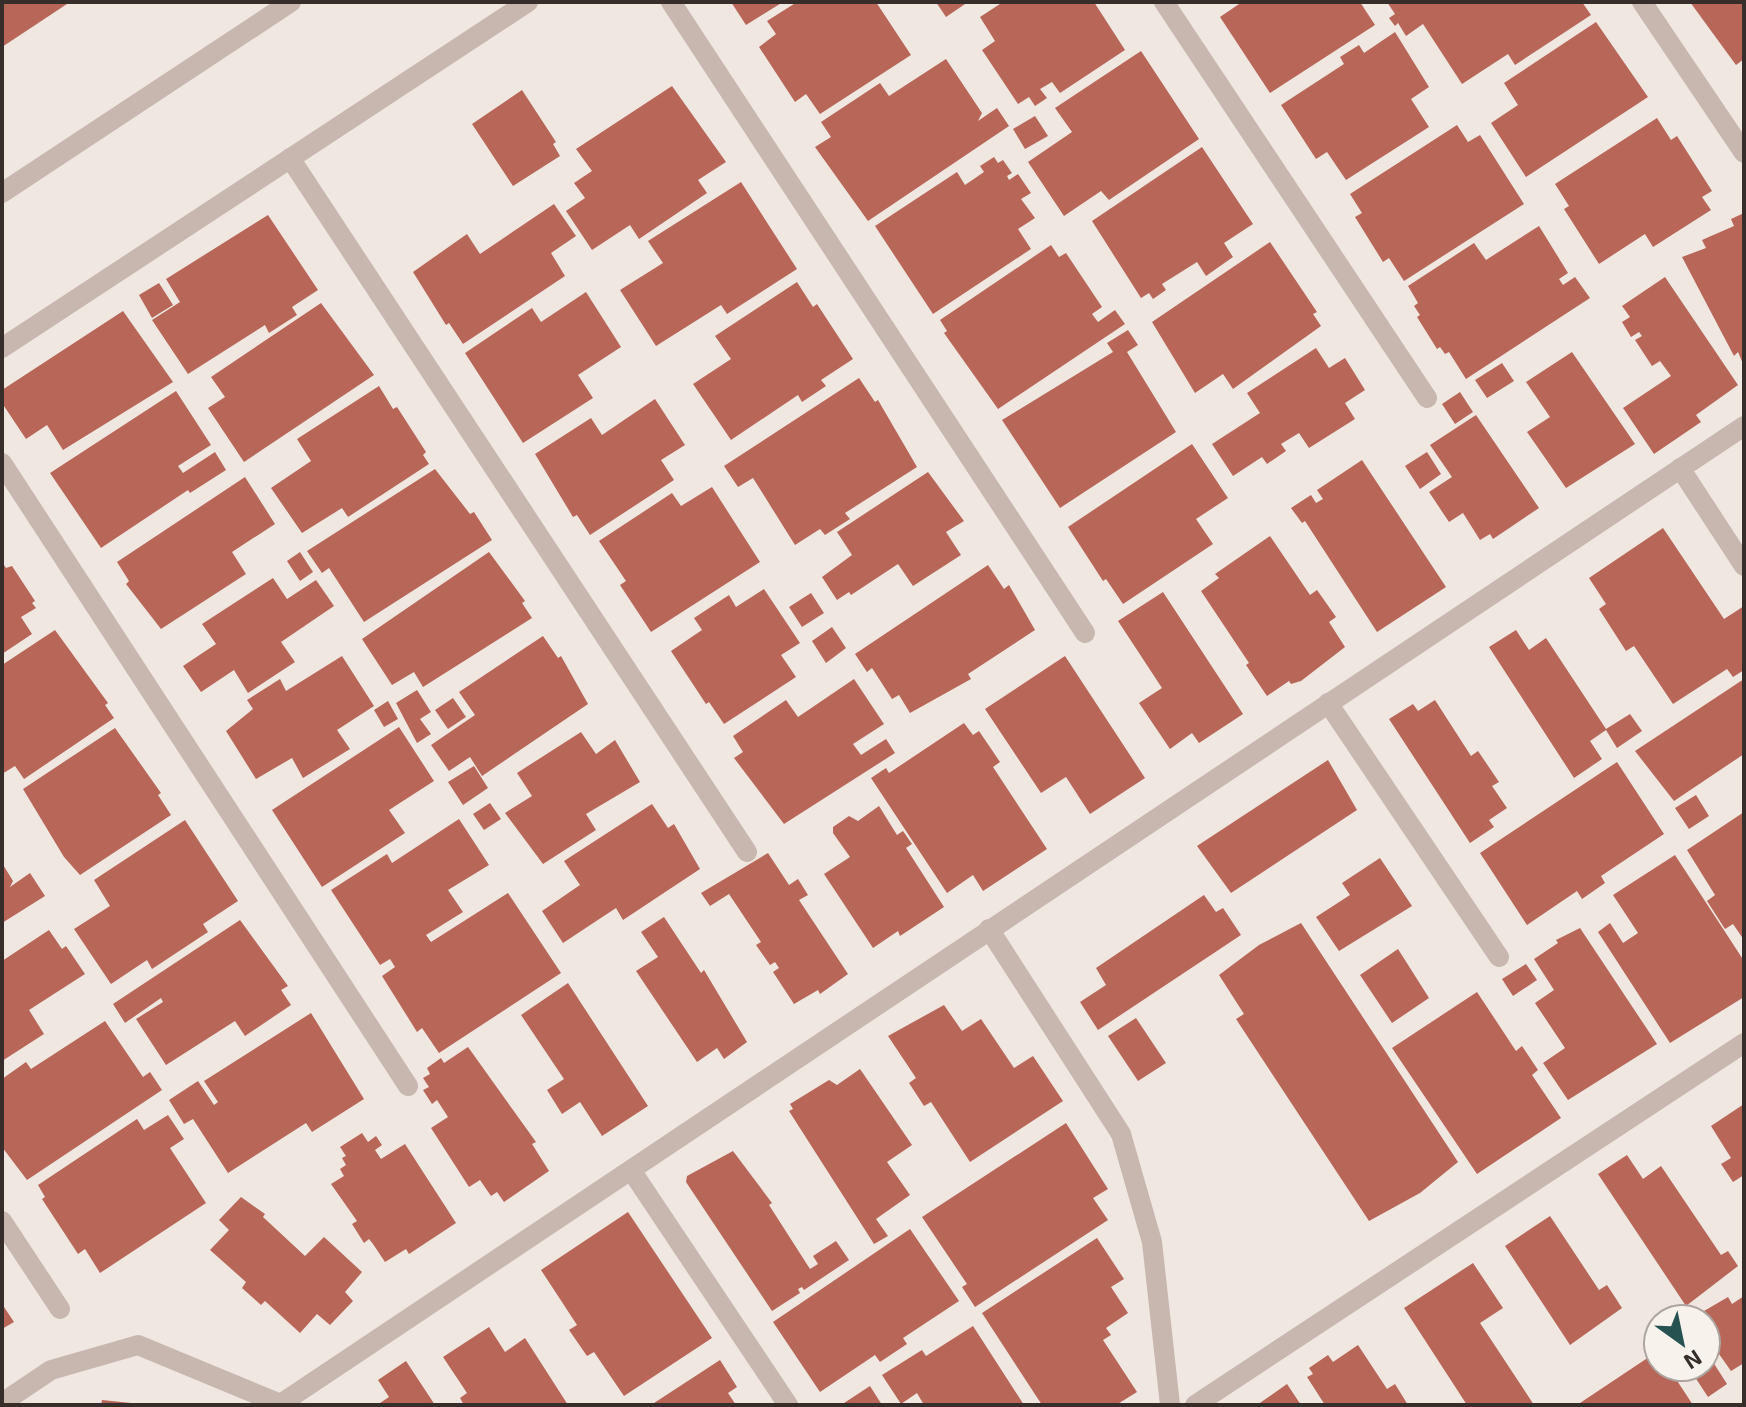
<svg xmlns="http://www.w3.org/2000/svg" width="1746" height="1407" viewBox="0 0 1746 1407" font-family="'Exo 2',sans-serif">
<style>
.building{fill:#b76658}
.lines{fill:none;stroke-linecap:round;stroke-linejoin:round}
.service{stroke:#c7b7ae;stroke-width:20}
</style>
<rect width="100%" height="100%" fill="#f0e7e1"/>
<g class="building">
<polygon points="2,2 70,2 2,47"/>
<polygon points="731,2 783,2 746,25"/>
<polygon points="797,2 876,2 911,55 820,114 806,94 795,102 759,47 776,34 767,21"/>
<polygon points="936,2 968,2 946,17"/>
<polygon points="1003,2 1094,2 1125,50 1060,93 1052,82 1040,89 1047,98 1035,106 1029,97 1018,104 982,50 995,41 980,17"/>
<polygon points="1242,2 1360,2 1375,25 1270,93 1220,17"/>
<polygon points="1387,2 1582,2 1591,15 1515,65 1508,54 1462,84 1423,24 1406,36 1398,23 1395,26 1389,18 1395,14"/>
<polygon points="1690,2 1744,2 1744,59 1736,65"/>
<polygon points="1596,22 1648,97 1526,177 1491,123 1518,105 1504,83"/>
<polygon points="1395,32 1429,87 1411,99 1429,127 1346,180 1327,152 1316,159 1281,105 1344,64 1340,57 1359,45 1364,53"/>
<polygon points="1141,51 1199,139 1109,200 1101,191 1064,216 1028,162 1072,132 1055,108"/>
<polygon points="946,59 982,113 978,121 997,108 1009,126 868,221 815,147 831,137 821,122 880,83 889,96"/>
<polygon points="672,86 726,162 698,180 707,193 639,239 630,225 592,250 566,211 585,198 574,183 592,171 576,149"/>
<polygon points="522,90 556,142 553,144 560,156 513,186 472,124"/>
<polygon points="1035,116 1048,136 1025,149 1013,129"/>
<polygon points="1657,118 1671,140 1677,136 1712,191 1702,197 1711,210 1653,247 1645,234 1599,264 1564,209 1569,206 1555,184"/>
<polygon points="1457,125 1468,142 1480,135 1524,204 1404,281 1389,258 1383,262 1355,217 1362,213 1350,194"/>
<polygon points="1202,147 1253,224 1224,243 1233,257 1206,276 1197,262 1162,284 1166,290 1153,299 1149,293 1141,298 1092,221"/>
<polygon points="994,157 998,163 1003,160 1012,173 1007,176 1009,180 1018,174 1031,193 1021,199 1035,218 1018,229 1031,249 933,314 875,226 957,172 965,185 984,172 980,166"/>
<polygon points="741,182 797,269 727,314 721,305 656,346 620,290 663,263 648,241"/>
<polygon points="554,204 576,236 551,253 565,276 463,344 449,323 446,325 413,272 467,234 480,254"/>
<polygon points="1744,213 1744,366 1738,352 1734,356 1682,257 1706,248 1702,240 1734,226 1731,219"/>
<polygon points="268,215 318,290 292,307 297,315 269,333 265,325 188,374 152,320 180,302 166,279"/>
<polygon points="1539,226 1568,273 1559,279 1563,285 1575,277 1590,298 1466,379 1449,352 1445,354 1440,347 1437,349 1417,317 1420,315 1414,306 1418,303 1408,286 1474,243 1486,260"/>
<polygon points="1270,242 1317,312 1313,314 1321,326 1233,389 1223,374 1195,393 1152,322"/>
<polygon points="1051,245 1059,257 1066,253 1102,307 1092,314 1098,322 1115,310 1125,324 998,409 944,333 947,331 940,320"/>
<polygon points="1665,277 1738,385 1696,415 1701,422 1654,454 1623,408 1671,376 1660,361 1652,366 1635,340 1642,336 1639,332 1631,337 1622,322 1630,317 1622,306"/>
<polygon points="797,282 813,307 817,304 853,359 821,380 826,386 802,402 798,395 731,440 693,384 731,359 715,336"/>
<polygon points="159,283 173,305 152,318 139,295"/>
<polygon points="586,292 621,347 578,375 593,398 523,443 465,353 532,308 541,322"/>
<polygon points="321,303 374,375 244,462 208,408 225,397 211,377"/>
<polygon points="123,311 173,382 63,450 47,425 26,439 2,403 2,390"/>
<polygon points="1128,330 1138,345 1127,352 1176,432 1060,508 1002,420 1113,352 1107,343"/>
<polygon points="1316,348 1329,368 1345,358 1365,390 1345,403 1355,419 1309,448 1299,433 1281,444 1286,451 1267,464 1262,457 1233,476 1212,444 1260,413 1247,393"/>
<polygon points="1572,352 1635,444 1566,488 1527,432 1550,417 1526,382"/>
<polygon points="1502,363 1514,381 1487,398 1475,380"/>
<polygon points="859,378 875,402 878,400 917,467 845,513 850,519 825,535 820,529 795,545 753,478 738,487 724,466"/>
<polygon points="379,386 393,409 397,407 426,452 423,455 429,464 348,517 342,508 302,533 271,488 311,461 297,439"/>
<polygon points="176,391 211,445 178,466 183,473 215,452 226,470 190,493 188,490 101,548 50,473"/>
<polygon points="1460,392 1473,412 1455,424 1442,404"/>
<polygon points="655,399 685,445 661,460 674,480 590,535 577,515 573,517 535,454 591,418 602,435"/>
<polygon points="1476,415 1539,508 1493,539 1490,534 1480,540 1463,513 1449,522 1429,492 1452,477 1430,445"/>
<polygon points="1192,444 1228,498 1196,519 1213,544 1123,604 1106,579 1103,581 1068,527"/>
<polygon points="1427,452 1441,474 1420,489 1405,466"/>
<polygon points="1362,460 1446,587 1377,632 1305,521 1302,523 1291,508 1311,495 1316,503 1323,499 1317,490"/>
<polygon points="435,469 470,514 474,512 492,540 364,622 329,568 322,573 307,551"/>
<polygon points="928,472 964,521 946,532 961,555 913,586 898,564 851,595 849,592 837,600 822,577 852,555 837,532"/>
<polygon points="245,477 275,524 232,552 246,574 161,629 126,584 129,581 117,562"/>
<polygon points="712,487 760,562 651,632 620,585 626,581 599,541 672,493 681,506"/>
<polygon points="1663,528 1724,619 1744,606 1744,670 1733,677 1727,669 1673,704 1634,646 1626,651 1599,609 1606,604 1589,578"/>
<polygon points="1270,536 1310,595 1317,590 1336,617 1329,622 1345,647 1301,681 1291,684 1289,681 1267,696 1246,665 1249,663 1201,591 1219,578 1215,574"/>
<polygon points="300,552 313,572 300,581 287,561"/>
<polygon points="489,552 525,601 522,603 532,618 423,687 414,672 392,685 362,639"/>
<polygon points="2,562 6,568 12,566 35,601 32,603 36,608 21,617 32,634 2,654"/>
<polygon points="988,565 1004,589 1009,585 1035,630 968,674 971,679 910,713 899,695 892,699 872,668 867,672 855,654"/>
<polygon points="273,578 287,599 316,580 334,606 281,642 295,662 248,693 234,670 201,692 183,666 216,644 202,624"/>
<polygon points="764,589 800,643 781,655 796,677 724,724 709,702 706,704 671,651 702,630 694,618 729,595 736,607"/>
<polygon points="1163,592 1243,714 1199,743 1192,733 1170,749 1139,703 1162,688 1118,621"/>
<polygon points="811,593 824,613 802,627 789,607"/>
<polygon points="832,627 846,648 826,663 812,641"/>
<polygon points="55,630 108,703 105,705 114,718 24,779 15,766 2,774 2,665"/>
<polygon points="1516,630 1529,650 1546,638 1606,729 1630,714 1642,731 1617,748 1606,730 1590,741 1602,759 1574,778 1489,647"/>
<polygon points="543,636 558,658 561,656 588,704 482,776 470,757 449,771 431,745 475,715 459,692"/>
<polygon points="342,656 374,706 337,730 350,749 303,778 292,758 256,779 226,731 253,709 247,700 280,679 286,691"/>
<polygon points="1065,656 1145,778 1090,814 1066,777 1041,793 985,709"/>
<polygon points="854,679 884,724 853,744 861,755 886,739 895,753 784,824 734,758 743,752 733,736 786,700 798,717"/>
<polygon points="1744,679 1744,754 1674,801 1635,751"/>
<polygon points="417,690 431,712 420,719 431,734 417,743 396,703"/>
<polygon points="453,698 466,717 448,729 435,710"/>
<polygon points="1435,700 1471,756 1478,751 1499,782 1492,786 1507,808 1489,820 1494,827 1470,843 1389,719 1413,704 1418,711"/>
<polygon points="388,701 398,719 384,727 374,710"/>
<polygon points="964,723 973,735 979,731 1000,762 993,767 1047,849 983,891 973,875 947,893 871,778 886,768 889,773"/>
<polygon points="399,727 434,781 389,810 405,833 322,887 272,810"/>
<polygon points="115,728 161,793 158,795 171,815 80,875 64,857 23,789"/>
<polygon points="581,732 596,754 615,740 640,782 586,814 596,830 543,864 505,813 532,796 517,773"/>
<polygon points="1328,760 1357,810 1231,893 1197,846"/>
<polygon points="1617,762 1664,834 1601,876 1605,883 1582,899 1577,891 1527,925 1480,853"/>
<polygon points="474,766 488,788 463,805 448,782"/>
<polygon points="1696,795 1709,816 1689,829 1675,808"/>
<polygon points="490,803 501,819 484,830 473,814"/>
<polygon points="652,804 668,828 674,824 700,869 623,920 616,908 563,943 542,911 580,885 564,861"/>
<polygon points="879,806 897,835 903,831 912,844 906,848 944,907 900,936 898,931 873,948 824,874 850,857 833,833 833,827 849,816 858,821"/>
<polygon points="1744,812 1744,940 1733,924 1725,929 1707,901 1715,895 1687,850"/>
<polygon points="459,819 489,865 448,890 463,912 426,935 431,942 508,893 561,973 439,1053 422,1028 417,1032 382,976 395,967 390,959 380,965 331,890 387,854 392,863"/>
<polygon points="185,820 238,901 203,924 208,932 152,969 147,960 111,984 74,929 110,906 94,880"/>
<polygon points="768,853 789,885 798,879 808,895 799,900 848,974 820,994 818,990 794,1004 773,972 779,968 775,962 770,965 756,945 761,942 729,894 710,906 701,893"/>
<polygon points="1675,855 1744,961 1744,997 1670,1043 1598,932 1610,923 1623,943 1638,933 1613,895"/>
<polygon points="1380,858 1412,906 1339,951 1316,917 1350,895 1342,883"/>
<polygon points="2,863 13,881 10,887 30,873 45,896 2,923"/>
<polygon points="1204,895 1216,912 1223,908 1241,935 1098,1030 1080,1002 1106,985 1096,968"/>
<polygon points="664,917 701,973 704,970 747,1042 724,1059 717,1048 697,1062 636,971 658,957 641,932"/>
<polygon points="240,920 288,986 281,990 291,1005 245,1036 235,1021 166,1065 136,1019 163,1002 161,998 125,1023 113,1004"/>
<polygon points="1301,923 1458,1162 1420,1193 1369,1221 1236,1019 1244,1014 1219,975 1259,945"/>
<polygon points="1580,928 1657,1044 1568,1100 1543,1063 1565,1048 1535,1003 1554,990 1534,959 1558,943 1556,940"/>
<polygon points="49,930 62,949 66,946 85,974 29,1010 44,1034 2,1061 2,961"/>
<polygon points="1398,949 1429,998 1392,1023 1360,975"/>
<polygon points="1526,964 1537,980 1513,996 1502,979"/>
<polygon points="568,983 648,1106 602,1136 580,1102 562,1114 547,1090 564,1079 521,1015"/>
<polygon points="1477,992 1516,1051 1522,1046 1538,1070 1532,1075 1561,1118 1477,1174 1392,1048"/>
<polygon points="944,1005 962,1031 981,1019 1014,1068 1033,1056 1063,1101 970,1162 931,1102 924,1106 909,1083 916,1078 888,1036"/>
<polygon points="311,1013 364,1099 312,1132 306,1123 228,1173 193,1119 184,1124 169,1100 198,1081 214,1105 218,1102 204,1081"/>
<polygon points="1136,1018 1166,1063 1138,1081 1108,1036"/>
<polygon points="105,1021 143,1077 150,1072 162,1090 27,1180 2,1147 2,1079 26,1062 31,1069"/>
<polygon points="468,1047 536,1142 532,1144 549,1171 504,1202 497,1192 491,1196 480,1180 469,1187 431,1128 448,1117 437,1100 432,1104 423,1090 429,1087 423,1078 430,1074 427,1068 441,1058 444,1063"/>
<polygon points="860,1069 912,1145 887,1162 910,1195 876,1219 888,1236 874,1244 789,1111 793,1109 790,1104 829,1080 837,1085"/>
<polygon points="1744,1104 1744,1175 1733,1182 1721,1164 1731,1158 1711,1126"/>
<polygon points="168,1115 184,1139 170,1148 206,1203 100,1273 85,1249 78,1254 42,1199 45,1197 38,1185 137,1119 144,1130"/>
<polygon points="1066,1123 1108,1189 1093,1198 1108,1220 975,1307 962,1287 967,1284 922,1217"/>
<polygon points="362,1133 368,1142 376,1136 382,1145 375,1150 381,1159 405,1144 456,1223 409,1254 406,1249 385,1262 373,1244 369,1239 364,1243 352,1224 357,1221 331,1184 344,1176 340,1169 346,1165 342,1158 346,1156 340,1147"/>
<polygon points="733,1151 772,1203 769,1205 810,1269 818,1264 813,1256 836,1241 849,1260 804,1290 802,1287 798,1289 800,1293 772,1311 686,1182 687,1176"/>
<polygon points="1627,1155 1643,1179 1661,1166 1721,1255 1728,1251 1738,1266 1686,1306 1598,1174"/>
<polygon points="241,1197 265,1214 263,1217 305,1256 324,1237 362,1272 345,1292 353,1301 330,1325 317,1314 300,1333 265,1301 261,1305 242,1288 246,1282 210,1250 229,1230 219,1220"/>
<polygon points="628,1212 712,1338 624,1396 594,1352 587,1356 569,1330 577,1325 541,1270"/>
<polygon points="1550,1216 1599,1290 1607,1285 1622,1308 1570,1345 1505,1246"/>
<polygon points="910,1229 959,1301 903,1338 907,1344 880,1362 875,1355 820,1392 773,1322"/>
<polygon points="1097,1238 1124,1279 1111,1287 1128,1313 1106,1328 1111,1335 1103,1340 1137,1392 1116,1405 1042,1405 982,1313"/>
<polygon points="1473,1263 1503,1308 1480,1323 1534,1405 1467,1405 1404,1308"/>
<polygon points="1744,1296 1744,1363 1731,1371 1719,1354 1711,1359 1727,1384 1708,1397 1691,1371 1688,1373 1684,1367 1706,1367 1709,1318 1704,1311 1728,1297 1732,1304"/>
<polygon points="2,1304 14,1322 2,1329"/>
<polygon points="973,1326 1024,1405 924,1405 917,1393 901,1404 882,1375 922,1350 926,1356"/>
<polygon points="489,1327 505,1352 525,1338 568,1405 464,1405 460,1398 467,1393 443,1357"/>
<polygon points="1358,1345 1387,1389 1395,1384 1408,1405 1325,1405 1307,1377 1313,1374 1309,1368 1328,1355 1333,1362"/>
<polygon points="1658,1351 1658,1367 1668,1367 1693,1405 1577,1405"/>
<polygon points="720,1360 737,1387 728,1393 736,1405 651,1405"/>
<polygon points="406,1361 435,1405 377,1405 389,1397 378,1380"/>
<polygon points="1287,1384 1301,1405 1257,1405"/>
<polygon points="870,1386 882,1405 841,1405"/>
<polygon points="102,1400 131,1403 131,1405 101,1405"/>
</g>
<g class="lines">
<g class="service">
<polyline points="671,2 1085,633"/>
<polyline points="1164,2 1427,398"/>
<polyline points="1642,2 1744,153"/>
<polyline points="290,158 747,852"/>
<polyline points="2,193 291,2"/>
<polyline points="2,348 528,2"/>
<polyline points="2,463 408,1086"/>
<polyline points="1680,468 1744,566"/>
<polyline points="1328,703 1499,957"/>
<polyline points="989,929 1121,1134 1152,1242 1170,1405"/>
<polyline points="631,1170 788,1405"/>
<polyline points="2,1221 60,1309"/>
<polyline points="2,1403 51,1370 138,1345 283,1405"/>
<polyline points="282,1403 1744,426"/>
<polyline points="1195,1405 1744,1043"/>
</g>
</g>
<rect width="1746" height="1407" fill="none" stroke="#372e2b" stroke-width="8"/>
<g transform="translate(1682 1343) rotate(147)"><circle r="38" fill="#f8f2ed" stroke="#aba49f" stroke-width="2"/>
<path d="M0-6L14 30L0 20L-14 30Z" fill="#265352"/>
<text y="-12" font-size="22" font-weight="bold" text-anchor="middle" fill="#372e2b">N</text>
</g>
</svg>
